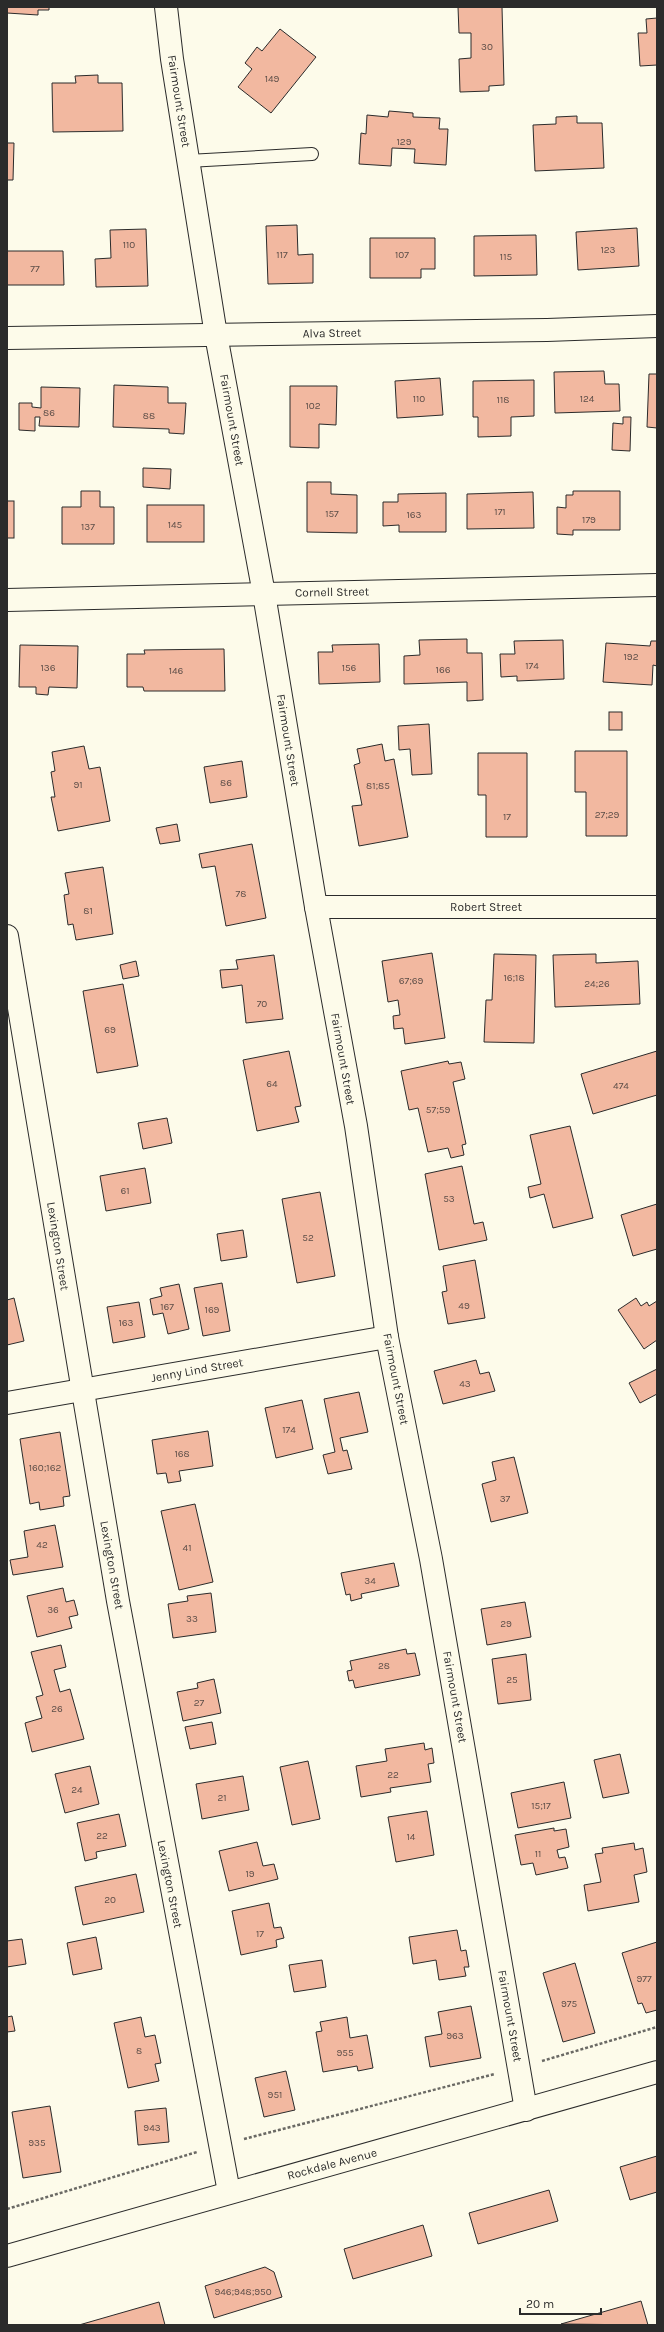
<svg xmlns="http://www.w3.org/2000/svg" width="664" height="2332" viewBox="0 0 664 2332" font-family="Karla,sans-serif">
<style>
.building{fill:#f2b8a0;stroke:#2b2b2b}
.lines{fill:none;stroke-linecap:round;stroke-linejoin:round}
.service-casing{stroke:#2b2b2b;stroke-width:14}
.minor-casing{stroke:#2b2b2b;stroke-width:24}
.secondary-casing{stroke:#2b2b2b;stroke-width:24}
.path{stroke:#6a6964;stroke-width:2.5;stroke-dasharray:3 2;stroke-linecap:butt}
.service{stroke:#fdfbea;stroke-width:12}
.minor{stroke:#fdfbea;stroke-width:22}
.secondary{stroke:#fdfbea;stroke-width:22}
.labels{text-anchor:middle;stroke-width:3;stroke-linejoin:round;paint-order:stroke}
.number-label{font-size:10px;fill:#5d4e48}
.street-label{font-size:12px;fill:#2b2b2b;stroke:#fdfbea}
</style>
<rect width="100%" height="100%" fill="#fdfbea"/>
<g class="building">
<polygon points="7,7 49,7 49,10 38,10 38,15 7,13"/>
<polygon points="458,7 502,7 504,85 489,86 489,91 460,92 459,59 471,58 471,33 459,33"/>
<polygon points="657,18 657,65 640,66 638,33 647,33 646,19"/>
<polygon points="280,29 316,57 271,113 238,87 252,69 245,63 257,47 262,51"/>
<polygon points="98,75 98,83 122,83 123,131 53,132 52,83 76,83 75,76"/>
<polygon points="389,111 413,113 413,117 440,118 439,129 448,129 446,165 414,163 415,149 392,148 391,166 359,164 361,133 366,134 367,115 388,117"/>
<polygon points="577,116 577,123 602,123 604,168 535,171 533,125 556,124 556,117"/>
<polygon points="7,132 7,143 14,143 13,180 7,180"/>
<polygon points="297,225 298,255 313,254 313,283 268,284 266,226"/>
<polygon points="637,228 639,266 578,270 576,232"/>
<polygon points="146,229 148,286 96,287 95,259 111,258 110,230"/>
<polygon points="536,235 537,275 474,276 474,236"/>
<polygon points="370,238 435,238 435,269 421,269 421,278 370,278"/>
<polygon points="7,251 63,251 64,285 7,285"/>
<polygon points="604,371 605,384 619,384 620,411 555,413 554,372"/>
<polygon points="649,374 657,374 657,428 647,427"/>
<polygon points="440,378 443,415 397,418 395,381"/>
<polygon points="534,380 534,416 511,417 511,436 478,437 478,417 473,417 473,381"/>
<polygon points="114,385 168,387 168,403 186,403 184,434 169,433 169,429 113,427"/>
<polygon points="290,386 337,386 336,425 319,424 319,448 290,447"/>
<polygon points="41,387 80,388 79,427 39,426 40,417 35,417 35,431 19,430 19,403 32,403 32,407 41,408"/>
<polygon points="623,417 631,417 630,451 612,450 613,423 623,424"/>
<polygon points="143,468 171,469 170,489 143,487"/>
<polygon points="307,482 331,482 331,494 357,495 357,533 307,532"/>
<polygon points="81,491 100,491 100,507 114,507 114,544 62,544 62,507 81,507"/>
<polygon points="573,491 620,491 620,530 573,530 573,535 557,534 557,507 566,508 566,495 573,495"/>
<polygon points="533,492 534,528 467,529 467,494"/>
<polygon points="446,493 446,532 399,532 399,525 383,526 383,502 398,502 398,494"/>
<rect x="7" y="501" width="7" height="37"/>
<rect x="147" y="505" width="57" height="37"/>
<polygon points="467,639 467,653 482,653 483,700 467,701 467,682 404,684 404,656 420,655 419,640"/>
<polygon points="563,640 564,679 517,681 517,676 501,677 500,654 515,654 514,641"/>
<polygon points="651,641 657,641 657,666 653,665 652,685 603,682 606,643 650,646"/>
<polygon points="379,644 380,682 319,684 318,652 333,652 332,645"/>
<polygon points="20,645 78,646 77,688 49,687 48,695 36,694 36,687 19,687"/>
<polygon points="224,649 225,691 144,691 143,687 127,687 127,654 145,654 144,650"/>
<rect x="609" y="712" width="13" height="18"/>
<polygon points="429,724 432,774 412,775 410,749 399,750 398,726"/>
<polygon points="382,744 385,761 394,759 408,837 359,846 352,806 362,805 354,765 360,763 357,749"/>
<polygon points="84,746 89,769 100,767 110,821 58,831 51,797 55,797 51,772 55,771 52,752"/>
<polygon points="575,751 627,751 627,836 586,836 586,792 575,792"/>
<polygon points="478,753 527,753 527,837 486,837 486,795 478,795"/>
<polygon points="242,761 247,797 210,803 204,767"/>
<polygon points="177,824 180,841 160,844 156,828"/>
<polygon points="252,844 266,918 226,926 215,866 202,868 199,854"/>
<polygon points="103,867 113,934 76,940 73,924 68,925 64,895 69,894 65,873"/>
<polygon points="432,953 445,1038 405,1044 403,1028 394,1029 393,1016 400,1015 398,1000 388,1002 382,961"/>
<polygon points="494,954 536,955 534,1043 484,1042 486,1000 492,1000"/>
<polygon points="596,954 596,963 638,961 640,1004 555,1007 553,955"/>
<polygon points="274,955 283,1019 246,1023 242,985 222,988 220,970 238,969 236,960"/>
<polygon points="136,961 139,976 123,979 120,965"/>
<polygon points="123,984 138,1066 97,1073 83,991"/>
<polygon points="289,1051 301,1106 295,1107 299,1122 257,1131 243,1060"/>
<polygon points="657,1051 657,1095 593,1114 581,1074"/>
<polygon points="448,1061 449,1064 461,1062 465,1079 453,1082 466,1144 462,1145 464,1155 451,1158 448,1148 428,1152 418,1108 409,1110 401,1071"/>
<polygon points="167,1118 172,1143 143,1149 138,1123"/>
<polygon points="570,1126 593,1218 553,1228 544,1194 530,1198 528,1187 541,1184 530,1135"/>
<polygon points="462,1166 474,1224 483,1222 487,1240 439,1250 425,1174"/>
<polygon points="145,1168 151,1203 106,1211 100,1176"/>
<polygon points="320,1192 335,1276 297,1283 282,1199"/>
<polygon points="657,1204 657,1249 633,1256 621,1215"/>
<polygon points="243,1230 247,1257 221,1261 217,1234"/>
<polygon points="475,1260 485,1318 448,1324 442,1292 447,1291 443,1266"/>
<polygon points="222,1283 230,1331 203,1336 194,1288"/>
<polygon points="179,1284 189,1329 168,1334 163,1313 153,1315 150,1299 162,1296 160,1288"/>
<polygon points="14,1298 24,1341 7,1345 7,1300"/>
<polygon points="636,1298 641,1306 647,1302 649,1306 657,1301 657,1340 644,1349 618,1310"/>
<polygon points="139,1302 145,1337 113,1343 107,1307"/>
<polygon points="476,1360 480,1374 489,1372 495,1391 443,1404 434,1371"/>
<polygon points="657,1369 657,1394 640,1403 629,1383"/>
<polygon points="359,1392 368,1432 340,1438 343,1451 347,1450 352,1469 328,1474 323,1455 335,1452 324,1399"/>
<polygon points="302,1400 313,1449 276,1458 265,1408"/>
<polygon points="208,1431 213,1466 179,1471 181,1481 168,1483 166,1473 157,1474 152,1440"/>
<polygon points="60,1432 70,1496 63,1497 64,1506 40,1510 39,1502 30,1504 20,1439"/>
<polygon points="514,1457 528,1513 491,1522 482,1484 496,1480 492,1462"/>
<polygon points="195,1504 213,1582 179,1590 161,1511"/>
<polygon points="55,1525 63,1567 13,1575 10,1560 28,1557 24,1531"/>
<polygon points="394,1563 399,1586 361,1594 362,1598 351,1601 350,1594 346,1595 341,1573"/>
<polygon points="63,1588 66,1602 74,1600 78,1615 69,1617 72,1628 37,1637 27,1596"/>
<polygon points="211,1593 216,1632 173,1638 168,1604 188,1601 187,1596"/>
<polygon points="525,1602 531,1637 487,1645 481,1609"/>
<polygon points="61,1645 66,1667 54,1670 60,1692 70,1689 84,1739 32,1752 25,1723 42,1718 36,1697 43,1695 31,1652"/>
<polygon points="406,1649 407,1654 415,1653 420,1675 355,1688 353,1680 349,1681 347,1671 352,1670 350,1661"/>
<polygon points="526,1654 531,1700 498,1704 492,1659"/>
<polygon points="214,1679 221,1713 183,1721 177,1692 198,1688 197,1683"/>
<polygon points="212,1722 216,1744 190,1749 185,1727"/>
<polygon points="424,1743 425,1750 432,1748 434,1763 428,1764 431,1782 390,1788 391,1792 361,1797 356,1766 387,1761 385,1749"/>
<polygon points="620,1754 629,1793 603,1798 594,1760"/>
<polygon points="308,1761 320,1819 292,1825 280,1767"/>
<polygon points="90,1766 99,1804 65,1813 55,1774"/>
<polygon points="243,1776 249,1810 202,1819 196,1784"/>
<polygon points="564,1782 571,1818 518,1828 511,1793"/>
<polygon points="427,1811 434,1855 396,1862 388,1817"/>
<polygon points="119,1814 126,1846 96,1852 97,1858 85,1861 77,1823"/>
<polygon points="554,1828 554,1831 566,1829 569,1847 557,1850 559,1858 565,1857 568,1868 536,1875 533,1863 521,1865 515,1835"/>
<polygon points="257,1842 263,1866 274,1864 278,1879 229,1891 219,1851"/>
<polygon points="634,1843 635,1850 643,1848 647,1872 634,1875 639,1902 588,1911 584,1885 601,1882 595,1854 603,1853 602,1848"/>
<polygon points="136,1874 144,1912 83,1925 75,1887"/>
<polygon points="269,1903 274,1928 281,1927 284,1938 276,1940 277,1947 241,1955 232,1911"/>
<polygon points="457,1930 461,1951 466,1950 469,1967 464,1967 466,1976 439,1980 436,1960 413,1964 409,1937"/>
<polygon points="96,1937 102,1969 73,1975 67,1943"/>
<polygon points="22,1939 26,1964 7,1967 7,1941"/>
<polygon points="657,1942 657,2010 646,2013 642,2003 638,2004 622,1953"/>
<polygon points="322,1960 326,1987 294,1992 289,1965"/>
<polygon points="575,1963 595,2033 563,2042 543,1973"/>
<polygon points="471,2006 481,2058 430,2067 425,2037 442,2034 438,2012"/>
<polygon points="12,2016 15,2031 7,2032 7,2017"/>
<polygon points="141,2017 145,2037 155,2035 161,2063 155,2064 159,2081 128,2088 114,2023"/>
<polygon points="347,2017 350,2038 367,2035 373,2068 358,2071 357,2066 323,2072 316,2032 322,2031 320,2022"/>
<polygon points="286,2071 295,2110 264,2117 255,2078"/>
<polygon points="50,2106 61,2172 23,2178 12,2112"/>
<polygon points="166,2108 169,2142 138,2145 135,2111"/>
<polygon points="657,2156 657,2192 630,2200 620,2167"/>
<polygon points="549,2190 558,2221 478,2244 469,2213"/>
<polygon points="423,2225 432,2256 353,2279 344,2249"/>
<polygon points="265,2267 274,2272 282,2297 214,2318 205,2286"/>
<polygon points="641,2301 648,2325 561,2324"/>
<polygon points="159,2302 165,2325 79,2325"/>
</g>
<g class="lines">
<g class="service-casing">
<polyline id="service" points="188,161 312,154"/>
</g>
<g class="minor-casing">
<g id="minor">
<polyline points="166,7 172,59 216,335 264,594 316,907 356,1126 387,1337 431,1559 526,2110"/>
<polyline points="7,338 547,330 657,326"/>
<polyline points="7,600 657,585"/>
<polyline points="316,907 657,907"/>
<polyline points="7,936 118,1601 229,2192"/>
<polyline points="7,1403 387,1337"/>
</g>
</g>
<g class="secondary-casing">
<polyline id="secondary" points="7,2256 657,2072"/>
</g>
<g class="path">
<polyline points="542,2061 657,2027"/>
<polyline points="244,2139 495,2074"/>
<polyline points="7,2209 197,2152"/>
</g>
<use href="#service" class="service"/>
<use href="#minor" class="minor"/>
<use href="#secondary" class="secondary"/>
</g>
<g class="labels">
<g class="number-label">
<text x="487" y="50">30</text>
<text x="272" y="82">149</text>
<text x="404" y="145">129</text>
<text x="129" y="248">110</text>
<text x="608" y="253">123</text>
<text x="282" y="258">117</text>
<text x="402" y="258">107</text>
<text x="506" y="260">115</text>
<text x="35" y="272">77</text>
<text x="419" y="402">110</text>
<text x="587" y="402">124</text>
<text x="503" y="403">118</text>
<text x="313" y="409">102</text>
<text x="49" y="416">86</text>
<text x="149" y="419">88</text>
<text x="500" y="515">171</text>
<text x="332" y="517">157</text>
<text x="414" y="518">163</text>
<text x="589" y="523">179</text>
<text x="175" y="528">145</text>
<text x="88" y="530">137</text>
<text x="631" y="660">192</text>
<text x="532" y="669">174</text>
<text x="48" y="671">136</text>
<text x="349" y="671">156</text>
<text x="443" y="673">166</text>
<text x="176" y="674">146</text>
<text x="226" y="786">86</text>
<text x="78" y="788">91</text>
<text x="378" y="789">81;85</text>
<text x="607" y="818">27;29</text>
<text x="507" y="820">17</text>
<text x="241" y="897">78</text>
<text x="88" y="914">81</text>
<text x="514" y="981">16;18</text>
<text x="411" y="984">67;69</text>
<text x="597" y="987">24;26</text>
<text x="262" y="1007">70</text>
<text x="110" y="1033">69</text>
<text x="272" y="1087">64</text>
<text x="621" y="1089">474</text>
<text x="438" y="1113">57;59</text>
<text x="125" y="1194">61</text>
<text x="449" y="1202">53</text>
<text x="308" y="1241">52</text>
<text x="464" y="1309">49</text>
<text x="167" y="1310">167</text>
<text x="212" y="1313">169</text>
<text x="126" y="1326">163</text>
<text x="465" y="1387">43</text>
<text x="289" y="1433">174</text>
<text x="182" y="1457">168</text>
<text x="45" y="1471">160;162</text>
<text x="505" y="1502">37</text>
<text x="42" y="1548">42</text>
<text x="187" y="1551">41</text>
<text x="370" y="1584">34</text>
<text x="53" y="1613">36</text>
<text x="192" y="1622">33</text>
<text x="506" y="1627">29</text>
<text x="384" y="1669">28</text>
<text x="512" y="1683">25</text>
<text x="199" y="1706">27</text>
<text x="57" y="1712">26</text>
<text x="393" y="1778">22</text>
<text x="77" y="1793">24</text>
<text x="222" y="1801">21</text>
<text x="541" y="1809">15;17</text>
<text x="102" y="1839">22</text>
<text x="411" y="1840">14</text>
<text x="538" y="1857">11</text>
<text x="250" y="1877">19</text>
<text x="110" y="1903">20</text>
<text x="260" y="1937">17</text>
<text x="644" y="1982">977</text>
<text x="569" y="2007">975</text>
<text x="455" y="2039">963</text>
<text x="139" y="2054">8</text>
<text x="345" y="2056">955</text>
<text x="275" y="2098">951</text>
<text x="152" y="2131">943</text>
<text x="37" y="2146">935</text>
<text x="243" y="2295">946;948;950</text>
</g>
<g class="street-label">
<text transform="translate(179 101) rotate(81)" y="4">Fairmount Street</text>
<text transform="translate(332 333) rotate(-1)" y="4">Alva Street</text>
<text transform="translate(232 420) rotate(80)" y="4">Fairmount Street</text>
<text transform="translate(332 592) rotate(-1)" y="4">Cornell Street</text>
<text transform="translate(288 740) rotate(81)" y="4">Fairmount Street</text>
<text x="486" y="911">Robert Street</text>
<text transform="translate(343 1059) rotate(80)" y="4">Fairmount Street</text>
<text transform="translate(58 1246) rotate(81)" y="4">Lexington Street</text>
<text transform="translate(197 1370) rotate(-10)" y="4">Jenny Lind Street</text>
<text transform="translate(396 1379) rotate(79)" y="4">Fairmount Street</text>
<text transform="translate(112 1565) rotate(80)" y="4">Lexington Street</text>
<text transform="translate(455 1697) rotate(80)" y="4">Fairmount Street</text>
<text transform="translate(170 1884) rotate(79)" y="4">Lexington Street</text>
<text transform="translate(510 2016) rotate(80)" y="4">Fairmount Street</text>
<text transform="translate(332 2164) rotate(-15)" y="4">Rockdale Avenue</text>
</g>
</g>
<rect width="664" height="2332" fill="none" stroke="#2b2b2b" stroke-width="16"/>
<path d="M520 2308v6h81v-6" fill="none" stroke="#2b2b2b" stroke-width="2"/>
<text x="526" y="2308" font-size="12" fill="#2b2b2b" stroke="#fdfbea" stroke-width="3" paint-order="stroke">20 m</text>
</svg>
